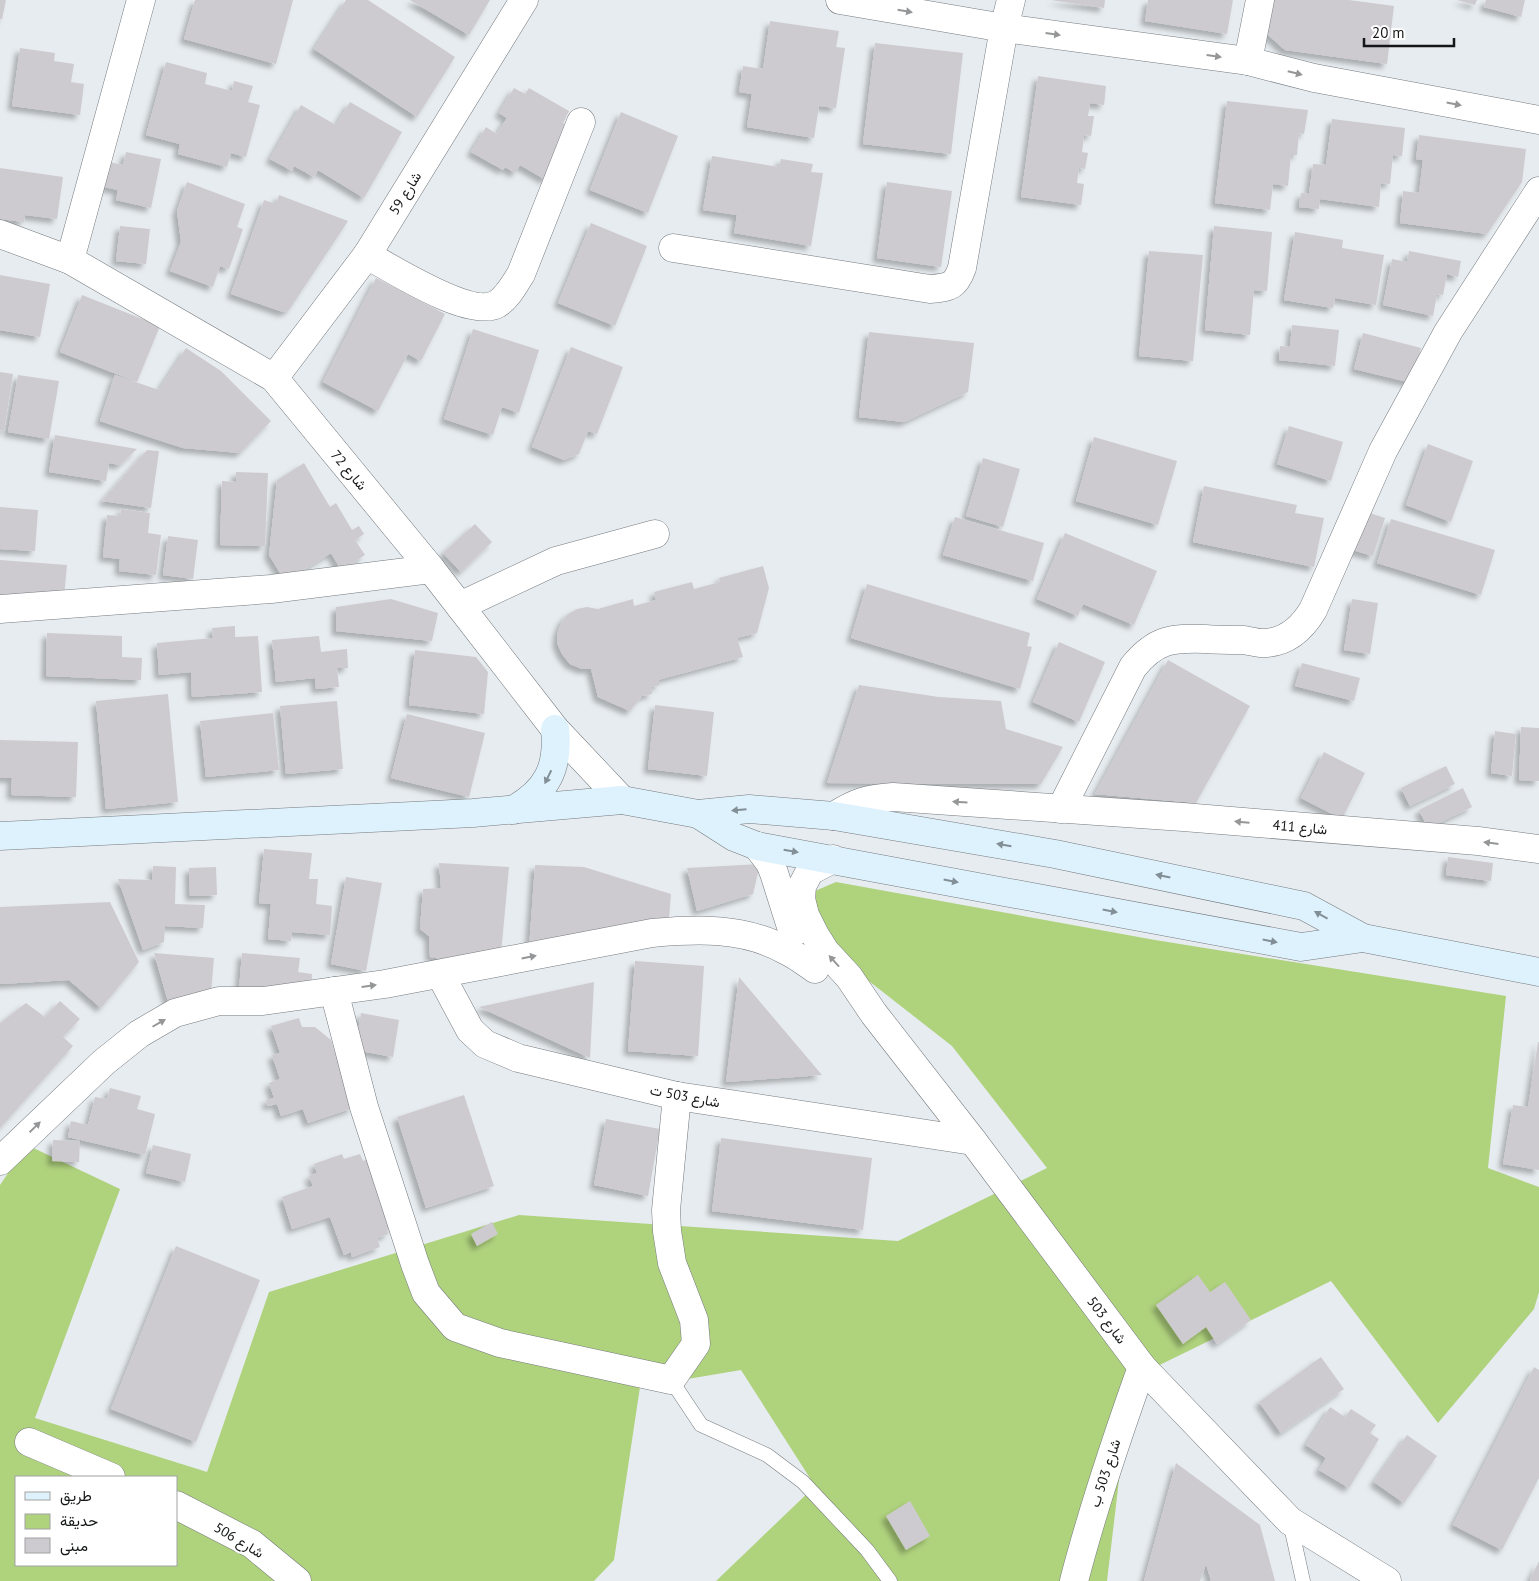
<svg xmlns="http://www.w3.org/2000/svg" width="1539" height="1581" viewBox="0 0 1539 1581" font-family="'PT Sans',Vazirmatn,sans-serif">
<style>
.green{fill:#afd27d;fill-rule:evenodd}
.building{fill:#cecbd0;filter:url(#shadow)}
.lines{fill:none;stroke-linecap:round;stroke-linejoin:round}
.service-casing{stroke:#757a7e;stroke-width:15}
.minor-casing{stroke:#757a7e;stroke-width:29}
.tertiary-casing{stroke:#757a7e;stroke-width:29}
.secondary-casing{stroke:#757a7e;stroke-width:29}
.service{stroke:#fff;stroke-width:14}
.minor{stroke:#fff;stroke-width:28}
.tertiary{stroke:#fff;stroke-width:28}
.secondary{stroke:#def2fd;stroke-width:28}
.oneway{fill:#959697}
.oneway2{fill:#838f96}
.labels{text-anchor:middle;stroke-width:4;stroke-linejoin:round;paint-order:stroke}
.street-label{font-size:14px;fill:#141617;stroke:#fff}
</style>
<defs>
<filter id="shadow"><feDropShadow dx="-4.5" dy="4.5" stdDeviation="2.5" flood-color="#0004"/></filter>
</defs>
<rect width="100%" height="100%" fill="#e7ecf0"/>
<path class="green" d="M836,882l319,58 351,56 -18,172 51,19v105l-5,17 -96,114 -107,-142 -200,98 -24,202h-391l99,-95 -74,-116 -101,17 -26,173 -20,21h-594v-396l27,-40 93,44 -85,229 172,54 62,-180 250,-77 379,26 149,-73 -95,-122 -87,-68 -22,-22 -26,-38 -2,-27zM16,1477h160v88h-160z"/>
<g class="building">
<polygon points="0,0 6,0 2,19 0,19"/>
<polygon points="195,0 293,0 276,64 184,39"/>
<polygon points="346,0 368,0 455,57 417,117 314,49"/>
<polygon points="410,0 490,0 469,35"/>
<polygon points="1051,0 1105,0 1104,8"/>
<polygon points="1148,0 1233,0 1227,34 1145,21"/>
<polygon points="1272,0 1349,0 1394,6 1387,64 1285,50 1267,34"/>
<polygon points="1457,0 1477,0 1475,5"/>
<polygon points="1486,0 1525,0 1521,17 1484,7"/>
<polygon points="770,21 839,31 836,47 845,48 836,108 819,106 814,138 747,127 752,94 739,92 743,66 763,69"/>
<polygon points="875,43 963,53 951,154 863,144"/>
<polygon points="20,48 55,53 54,61 74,64 71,82 84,84 80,115 12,106"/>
<polygon points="166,62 207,73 205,84 232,91 234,81 253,86 248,102 260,105 246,157 231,153 227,167 178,154 180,144 146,135"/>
<polygon points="1038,76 1106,86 1104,105 1090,103 1088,116 1094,116 1091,136 1084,135 1082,152 1088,153 1085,169 1079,168 1077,183 1084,184 1081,205 1021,197"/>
<polygon points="514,88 525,94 529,88 569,111 563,123 575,130 546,180 520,165 515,173 505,167 503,170 471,152 486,127 497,134 507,118 499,113"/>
<polygon points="1227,101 1308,110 1304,134 1299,133 1297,155 1291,155 1288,186 1273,184 1270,210 1215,203"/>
<polygon points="350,102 402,132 364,198 318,170 314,177 294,166 292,171 270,159 301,105 336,125"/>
<polygon points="621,112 678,136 648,213 590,190"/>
<polygon points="1332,119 1405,128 1402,156 1393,155 1390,184 1381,183 1379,207 1320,199 1319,209 1299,207 1301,193 1309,194 1313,164 1326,165"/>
<polygon points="1419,135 1526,149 1522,182 1487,234 1400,223 1403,191 1419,193 1423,160 1416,159"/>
<polygon points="126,152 161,159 151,208 116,200 118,190 104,187 109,162 123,165"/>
<polygon points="712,156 779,167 781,159 813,164 811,172 823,173 811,246 734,233 737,215 703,210"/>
<polygon points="0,168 63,177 57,219 25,215 24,222 0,219"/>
<polygon points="187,182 245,204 237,227 243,229 229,269 220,266 213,287 170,271 181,242 177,211"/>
<polygon points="887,182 952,191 941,267 877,258"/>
<polygon points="279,195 348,221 289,310 283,312 231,294 264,200 276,204"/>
<polygon points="591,223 647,246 615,326 558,303"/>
<polygon points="120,226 150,229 146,264 116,261"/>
<polygon points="1214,226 1272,232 1267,291 1254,290 1250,335 1205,330"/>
<polygon points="1295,232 1343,240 1342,248 1384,255 1376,305 1335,298 1333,308 1284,300"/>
<polygon points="1149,251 1203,255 1193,361 1139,356"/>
<polygon points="1409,251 1461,261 1458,277 1447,274 1443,295 1437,294 1433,316 1383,305 1392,259 1407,262"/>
<polygon points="0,275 50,284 40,337 0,330"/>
<polygon points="376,278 445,314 421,361 408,354 378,411 323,382"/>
<polygon points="82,295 160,326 137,382 60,352"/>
<polygon points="1292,325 1339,330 1335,366 1279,360 1280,346 1290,347"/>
<polygon points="473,329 539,350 519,413 502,407 493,435 444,419"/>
<polygon points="869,332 974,343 968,392 904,422 859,417"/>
<polygon points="1363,333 1421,348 1412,383 1354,369"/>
<polygon points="571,347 623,367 597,434 588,431 579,454 564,460 532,447"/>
<polygon points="186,348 221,371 271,421 240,453 183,448 100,421 115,375 159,390"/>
<polygon points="0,372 13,374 4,431 0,430"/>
<polygon points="18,375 59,381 49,439 8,432"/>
<polygon points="1289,426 1343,442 1331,481 1277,464"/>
<polygon points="55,435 137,449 120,465 109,463 106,481 49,472"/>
<polygon points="1094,437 1177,461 1158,525 1076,501"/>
<polygon points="1428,444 1473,461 1451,522 1406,505"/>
<polygon points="147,450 159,451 151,508 102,501"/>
<polygon points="983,458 1020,469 1003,527 966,516"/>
<polygon points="304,463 330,507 336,503 352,530 359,526 364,534 355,540 365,555 341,570 331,553 285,581 269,555 277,480"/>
<polygon points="236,472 268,473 265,546 220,545 222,481 236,482"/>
<polygon points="1204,486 1297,505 1295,513 1324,518 1314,567 1193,542"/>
<polygon points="0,507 38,510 35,551 0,549"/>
<polygon points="121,509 150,513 148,533 161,535 156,575 119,571 120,559 103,557 107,515 120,516"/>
<polygon points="1361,510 1385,518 1373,556 1349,549"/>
<polygon points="955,517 1044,543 1033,581 943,555"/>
<polygon points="1391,519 1495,550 1481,595 1377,563"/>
<polygon points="475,524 492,542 461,572 443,553"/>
<polygon points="1065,533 1157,571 1134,625 1083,604 1078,616 1037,599"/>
<polygon points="168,536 198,540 193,579 163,575"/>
<polygon points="0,560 67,565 64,597 15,593 14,601 0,600"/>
<polygon points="763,566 769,588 757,633 737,638 743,657 658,680 660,685 651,687 652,694 642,696 630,711 598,697 591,669 582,669 570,664 562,654 557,643 558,631 562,621 568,614 577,609 587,607 598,609 633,599 634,606 656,600 654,592 692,582 694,589 720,582 719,578"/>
<polygon points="867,584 1030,633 1027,646 1032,647 1020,689 851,638"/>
<polygon points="391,599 438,613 432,641 336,631 336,607"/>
<polygon points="1352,599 1378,603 1370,654 1344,650"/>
<polygon points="235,626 235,637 258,636 262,692 192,697 191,672 159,675 157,643 213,638 212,628"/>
<polygon points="47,633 122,636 122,657 142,658 141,680 46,676"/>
<polygon points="319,636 321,652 347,649 348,668 337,668 339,687 316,689 315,678 276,682 272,640"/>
<polygon points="1059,642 1105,662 1079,722 1033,702"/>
<polygon points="415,650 476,657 488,672 484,714 409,705"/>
<polygon points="1168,660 1250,706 1196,803 1095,794"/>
<polygon points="1302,663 1360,678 1354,701 1295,686"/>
<polygon points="859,685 939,697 1001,701 1006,729 1063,747 1041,784 827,783"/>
<polygon points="168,694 178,802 106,809 96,701"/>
<polygon points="337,701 343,769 286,774 280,706"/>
<polygon points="655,705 714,712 707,776 648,769"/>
<polygon points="273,713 279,770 206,777 200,721"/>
<polygon points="407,714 485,733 469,797 391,778"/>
<polygon points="1521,727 1539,728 1539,781 1519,780"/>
<polygon points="1495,731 1516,734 1512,776 1491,773"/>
<polygon points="0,740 78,742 76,797 11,795 12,778 0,778"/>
<polygon points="1324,752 1365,773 1342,819 1301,798"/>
<polygon points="1446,766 1455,784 1410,806 1401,788"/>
<polygon points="1463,788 1472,807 1428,828 1419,810"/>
<polygon points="264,849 312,853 309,879 318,879 316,904 332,906 330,935 292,932 291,941 268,939 271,904 259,903"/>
<polygon points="1448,857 1493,863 1491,881 1446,875"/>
<polygon points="439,863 509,867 501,954 459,962 430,957 429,936 420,929 423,889 441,888"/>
<polygon points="760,864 753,894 697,911 687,868"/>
<polygon points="535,865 584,867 671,894 669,918 529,949"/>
<polygon points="153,866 176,867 175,904 205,905 203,928 165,926 164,942 143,950 118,879 152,880"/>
<polygon points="216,867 217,895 190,896 189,868"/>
<polygon points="346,877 382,883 366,971 331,964"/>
<polygon points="110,902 139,962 101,1008 69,980 0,984 0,907"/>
<polygon points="154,953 214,958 211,993 169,1005"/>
<polygon points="242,953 300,958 298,972 312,974 311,989 239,990"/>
<polygon points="635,961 704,966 698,1056 628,1051"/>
<polygon points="739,977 822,1075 726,1082"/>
<polygon points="594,982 590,1058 479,1007"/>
<polygon points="60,1001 80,1019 63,1037 73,1046 0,1128 0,1023 26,1003 45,1017"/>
<polygon points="361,1013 399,1020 393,1057 355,1050"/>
<polygon points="299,1018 302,1027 315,1027 331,1040 353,1108 308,1123 303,1109 281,1116 277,1104 268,1106 266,1100 274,1098 269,1083 280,1079 272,1055 280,1053 271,1026"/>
<polygon points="1538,1042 1539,1042 1539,1170 1503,1164 1513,1105 1528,1107"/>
<polygon points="110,1088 141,1096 137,1109 155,1114 145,1155 68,1137 71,1121 88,1125 95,1097 107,1099"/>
<polygon points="464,1095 494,1186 426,1208 397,1117"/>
<polygon points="606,1119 660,1129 648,1196 594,1185"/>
<polygon points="721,1138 872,1158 863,1230 712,1211"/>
<polygon points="53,1140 80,1141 79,1162 52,1161"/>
<polygon points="153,1145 191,1154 185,1182 146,1173"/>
<polygon points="342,1154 344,1159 360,1154 363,1161 369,1158 393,1228 387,1230 388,1234 377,1238 380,1247 352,1257 351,1252 344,1255 330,1217 292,1229 282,1197 313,1186 309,1176 317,1173 314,1164"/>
<polygon points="492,1222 498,1234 477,1246 471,1234"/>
<polygon points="176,1246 260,1280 196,1442 111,1409"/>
<polygon points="1198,1275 1210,1292 1225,1282 1251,1320 1217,1344 1206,1327 1183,1344 1156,1305"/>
<polygon points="1321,1357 1344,1389 1281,1433 1259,1402"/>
<polygon points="1534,1367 1539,1370 1539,1478 1502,1550 1453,1525"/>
<polygon points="1330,1407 1345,1417 1351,1409 1376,1425 1370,1433 1379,1439 1349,1488 1319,1470 1326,1458 1306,1445"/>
<polygon points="1407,1435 1437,1456 1404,1503 1374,1482"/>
<polygon points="1176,1463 1260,1525 1275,1581 1211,1581 1206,1564 1200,1581 1144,1581"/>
<polygon points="910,1501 930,1536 906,1550 886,1516"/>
<polygon points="1539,1561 1539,1581 1532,1581 1530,1580"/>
</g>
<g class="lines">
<g class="service-casing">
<g id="service">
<polyline points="671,1380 701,1425 767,1455 803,1482 867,1550 890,1581"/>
<polyline points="1290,1522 1303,1581"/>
</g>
</g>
<g class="minor-casing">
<g id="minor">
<polyline points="840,0 1004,28 1248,61 1314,78 1539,120"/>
<polyline points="1248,61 1260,0"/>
<path d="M673,248l257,41c20,-2 25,-2 32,-21l42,-240 7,-28"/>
<path d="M367,255c25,14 104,64 130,49 11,-7 17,-19 24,-30l60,-152"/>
<polyline points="70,260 141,0"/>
<polyline points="460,606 556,561 655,534"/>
<polyline points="0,609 271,589 431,569"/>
<path d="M1061,809l72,-142c23,-28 38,-29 72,-28 13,1 26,1 39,1 5,1 10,2 16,3 24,1 41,-13 53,-33l70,-159 65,-119 91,-141"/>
<path d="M834,816c22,-14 32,-17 59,-19l290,20 295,24 61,8"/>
<polyline points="440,974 470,1030 485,1044 518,1058 677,1096 973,1141"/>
<polyline points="334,991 364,1107 415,1264 426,1293 455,1327 500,1343 671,1380 696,1344 694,1320 672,1263 667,1231 666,1210 677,1096"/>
<polyline points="29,1442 111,1477"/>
<polyline points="176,1505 252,1544 297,1581"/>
<path d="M1074,1581c19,-73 43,-144 68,-214"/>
</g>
</g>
<g class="tertiary-casing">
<g id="tertiary">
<polyline points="0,234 70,260 274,378 431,569 555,729 622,800"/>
<polyline points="274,378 367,255 524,0"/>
<polyline points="757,846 770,863 774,873 793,933"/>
<polyline points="833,859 810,871 802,886 801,899 805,915 815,935 825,951 849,977 874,1014 973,1141 1142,1367 1290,1521 1387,1581"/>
<path d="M0,1161l104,-99 35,-28 36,-21 44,-12h44l122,-17 267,-51c45,-4 92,-6 133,17 11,5 20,12 30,19"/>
</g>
</g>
<g class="secondary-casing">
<g id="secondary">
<path d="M513,810c34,-19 46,-42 42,-81"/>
<polyline points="698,814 734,837 757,846 1301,947 1363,938"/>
<polyline points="0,836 473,813 622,800 698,814 749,809 834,816 1055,854 1304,906 1363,938 1539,972"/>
</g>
</g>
<use href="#service" class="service"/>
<use href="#minor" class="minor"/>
<use href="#tertiary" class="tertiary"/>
<use href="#secondary" class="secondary"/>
</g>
<defs><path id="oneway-solid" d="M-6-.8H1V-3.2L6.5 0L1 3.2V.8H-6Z" transform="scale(1.25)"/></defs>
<g class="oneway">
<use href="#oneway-solid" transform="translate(905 11) rotate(10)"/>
<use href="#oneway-solid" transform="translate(1053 34) rotate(8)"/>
<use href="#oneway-solid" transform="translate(1214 56) rotate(8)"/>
<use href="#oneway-solid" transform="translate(1295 73) rotate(14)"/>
<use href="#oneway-solid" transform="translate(1454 104) rotate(11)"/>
<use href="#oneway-solid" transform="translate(960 802) rotate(-176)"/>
<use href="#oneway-solid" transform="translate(1242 822) rotate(-175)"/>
<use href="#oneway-solid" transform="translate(1491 843) rotate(-173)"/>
<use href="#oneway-solid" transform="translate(529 957) rotate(-11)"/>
<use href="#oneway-solid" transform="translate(834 961) rotate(-132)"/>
<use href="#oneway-solid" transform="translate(369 986) rotate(-8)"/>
<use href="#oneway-solid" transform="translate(159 1023) rotate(-30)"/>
<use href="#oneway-solid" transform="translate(35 1127) rotate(-44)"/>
</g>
<g class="oneway2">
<use href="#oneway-solid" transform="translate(548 777) rotate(116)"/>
<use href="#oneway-solid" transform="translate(739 810) rotate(175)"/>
<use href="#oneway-solid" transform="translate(1004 845) rotate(-170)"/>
<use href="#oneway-solid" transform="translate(791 851) rotate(10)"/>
<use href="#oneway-solid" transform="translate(1163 876) rotate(-168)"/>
<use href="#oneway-solid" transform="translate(951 881) rotate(11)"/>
<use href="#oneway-solid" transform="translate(1110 911) rotate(11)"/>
<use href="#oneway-solid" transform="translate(1321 915) rotate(-151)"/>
<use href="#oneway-solid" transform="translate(1270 941) rotate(11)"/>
</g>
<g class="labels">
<g class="street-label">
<text transform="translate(405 193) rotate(-58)" y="5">شارع 59</text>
<text transform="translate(349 470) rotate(50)" y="5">شارع 72</text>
<text transform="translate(1300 827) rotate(5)" y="5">شارع 411</text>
<text transform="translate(685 1096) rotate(11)" y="5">شارع 503 ت</text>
<text transform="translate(1107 1320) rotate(53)" y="5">شارع 503</text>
<text transform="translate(1105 1473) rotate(-72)" y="5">شارع 503 ب</text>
<text transform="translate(239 1540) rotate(31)" y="5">شارع 506</text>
</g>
</g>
<rect x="15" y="1476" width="162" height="90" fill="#ffffff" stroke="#a1a2a2"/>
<rect x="25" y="1492" width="25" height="8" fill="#def2fd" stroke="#a1a2a2"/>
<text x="60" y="1501" font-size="15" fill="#141617">طريق</text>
<rect x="25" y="1514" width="25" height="15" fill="#afd27d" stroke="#a1a2a2"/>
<text x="60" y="1526" font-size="15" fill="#141617">حديقة</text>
<rect x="25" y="1538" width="25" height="15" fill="#cecbd0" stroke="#a1a2a2"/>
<text x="60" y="1551" font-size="15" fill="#141617">مبنى</text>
<path d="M1364 38v8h90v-8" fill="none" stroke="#141617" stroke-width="2.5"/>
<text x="1372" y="38" font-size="15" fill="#141617" stroke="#ffffff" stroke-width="4" paint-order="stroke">20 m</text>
</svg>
